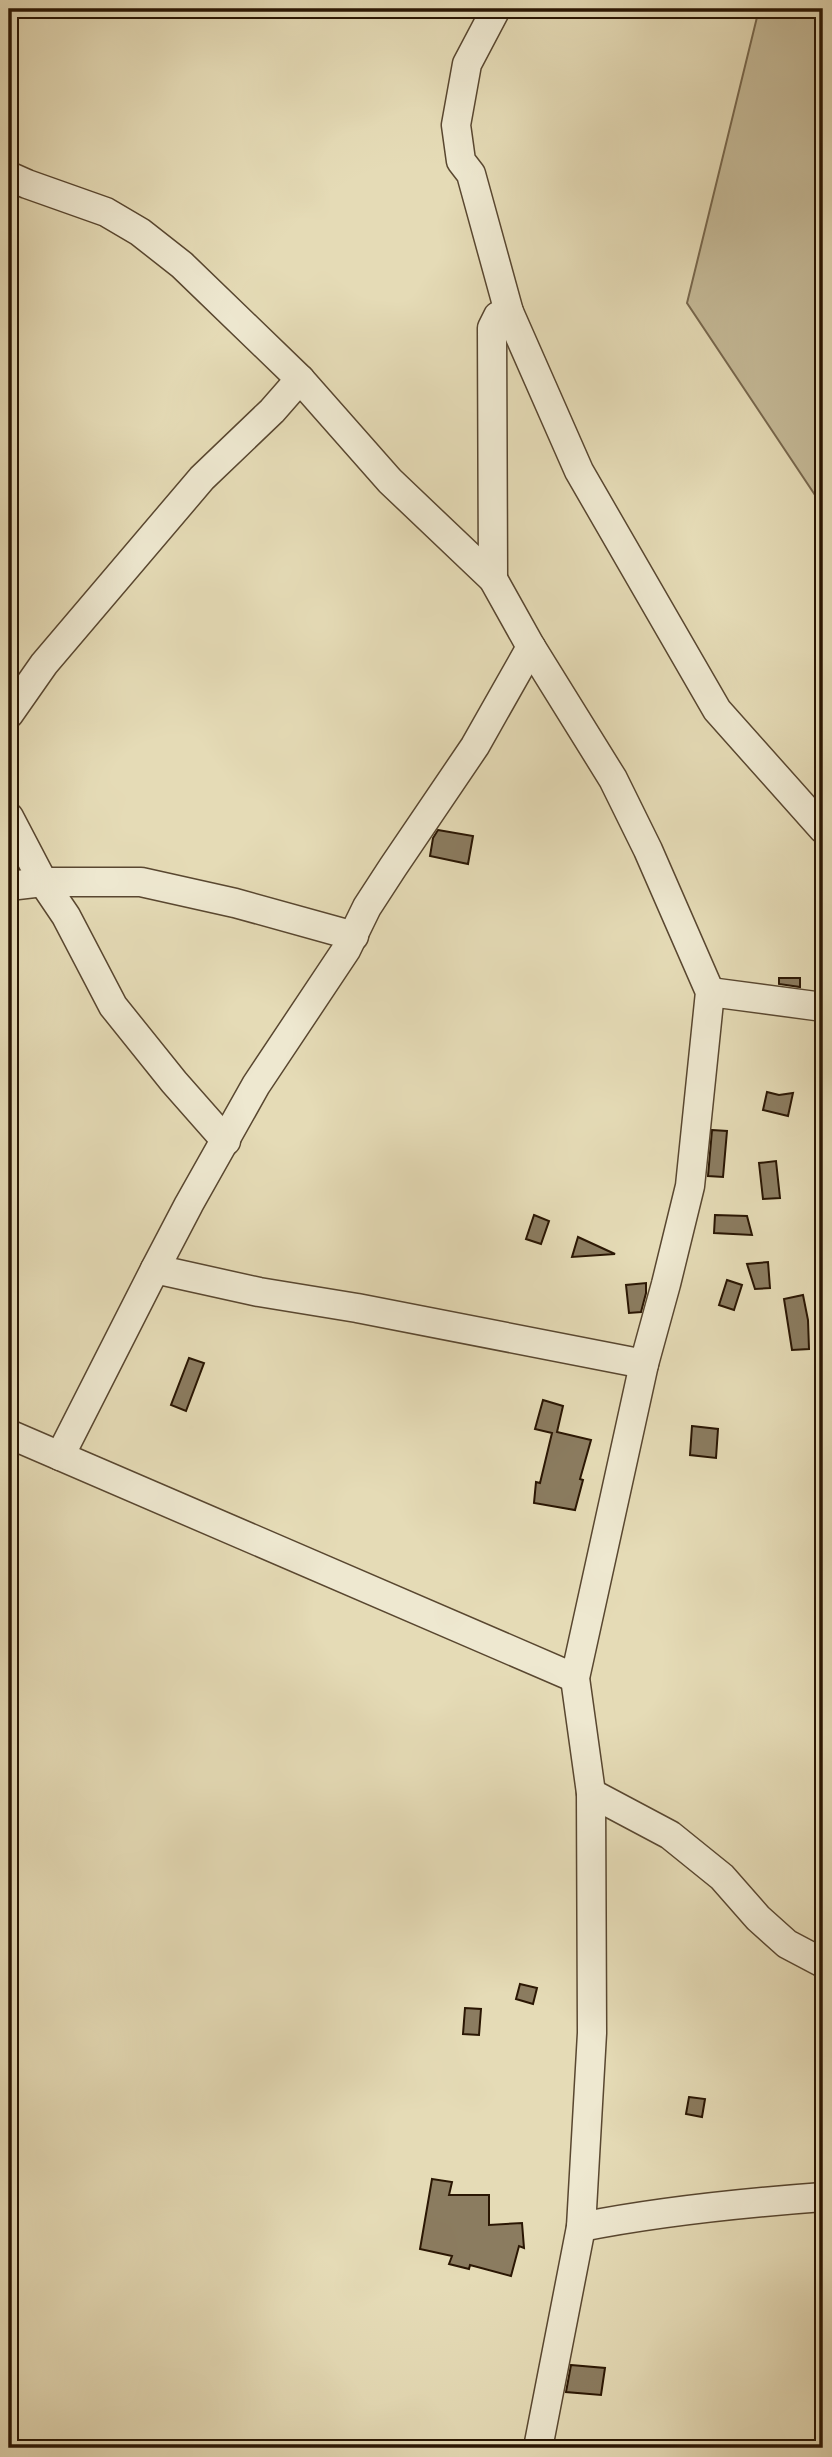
<svg xmlns="http://www.w3.org/2000/svg" width="832" height="2457" viewBox="0 0 832 2457" font-family="Cardo,serif">
<style>
.green{fill:#c5ba98;stroke:#78684e;stroke-width:2}
.building{fill:#8b7c60;stroke:#2a1603;stroke-width:2}
.lines{fill:none;stroke-linecap:round;stroke-linejoin:round}
.minor-casing{stroke:#594730;stroke-width:31}
.minor{stroke:#eee8d0;stroke-width:28}
</style>
<rect width="100%" height="100%" fill="#e5dbb6"/>
<filter id="stains"><feTurbulence type="fractalNoise" baseFrequency=".00286" numOctaves="4"/><feColorMatrix values="0 0 0 0 .2 0 0 0 0 .09 0 0 0 0 .02 0 0 0 .5 -.17"/></filter>
<radialGradient id="worn" r=".72"><stop offset=".6" stop-color="#630" stop-opacity="0"/><stop offset="1" stop-color="#630" stop-opacity=".3"/></radialGradient>
<polygon class="green" points="759,9 823,9 823,507 687,303"/>
<g class="building">
<polygon points="438,830 473,836 468,864 430,856 433,838"/>
<polygon points="779,978 800,978 800,987 779,984"/>
<polygon points="767,1092 779,1095 793,1093 788,1116 763,1110"/>
<polygon points="712,1130 727,1131 723,1177 708,1176"/>
<polygon points="776,1161 780,1198 763,1199 759,1163"/>
<polygon points="534,1215 549,1221 541,1244 526,1239"/>
<polygon points="715,1215 747,1216 752,1235 714,1233"/>
<polygon points="578,1237 615,1254 572,1257"/>
<polygon points="768,1262 770,1288 755,1289 747,1264"/>
<polygon points="727,1280 742,1285 734,1310 719,1305"/>
<polygon points="646,1283 646,1293 641,1312 629,1313 626,1285"/>
<polygon points="803,1295 808,1320 809,1349 792,1350 784,1299"/>
<polygon points="189,1358 204,1363 186,1411 171,1405"/>
<polygon points="543,1400 563,1406 557,1432 591,1440 580,1479 583,1480 575,1510 534,1503 536,1482 540,1483 552,1433 535,1429"/>
<polygon points="692,1426 718,1429 716,1458 690,1455"/>
<polygon points="520,1984 537,1988 533,2004 516,1999"/>
<polygon points="465,2008 481,2009 479,2035 463,2034"/>
<polygon points="689,2097 705,2099 702,2117 686,2114"/>
<polygon points="432,2179 452,2182 449,2195 489,2195 489,2225 522,2223 524,2248 519,2246 511,2276 470,2265 469,2269 449,2264 452,2256 420,2249"/>
<polygon points="571,2365 605,2368 601,2395 566,2392"/>
</g>
<g class="lines">
<g class="minor-casing">
<g id="minor">
<polyline points="496,9 467,64 456,125 461,161 471,174 509,312 579,471 717,710 823,829"/>
<polyline points="9,176 27,184 106,212 140,232 182,265 300,379 390,481 493,579 531,647 613,779 648,850 710,992 690,1186 666,1284 644,1364 575,1678 591,1793 592,2033 581,2227 538,2448"/>
<polyline points="493,579 492,328 498,316 509,312"/>
<polyline points="9,714 44,664 202,478 272,411 300,379"/>
<polyline points="9,817 43,882 66,916 113,1006 174,1082 226,1141"/>
<polyline points="9,886 43,882 141,882 235,903 354,936"/>
<polyline points="710,992 823,1007"/>
<polyline points="155,1269 189,1204 256,1085 346,950 367,907 393,867 475,746 531,647"/>
<polyline points="9,1434 575,1678"/>
<polyline points="60,1456 155,1269 259,1292 357,1308 644,1364"/>
<polyline points="591,1793 670,1835 722,1877 758,1918 787,1944 823,1963"/>
<path d="M581,2227c80,-16 161,-24 242,-30"/>
</g>
</g>
<use href="#minor" class="minor"/>
</g>
<rect width="832" height="2457" fill="none" stroke="#e5dbb6" stroke-width="35"/>
<rect x="10" y="10" width="811" height="2436" fill="none" stroke="#2a1603" stroke-width="3.5"/>
<rect x="18" y="18" width="797" height="2422" fill="none" stroke="#2a1603" stroke-width="2"/>
<rect width="100%" height="100%" filter="url(#stains)"/>
<rect width="100%" height="100%" fill="url(#worn)"/>
</svg>
